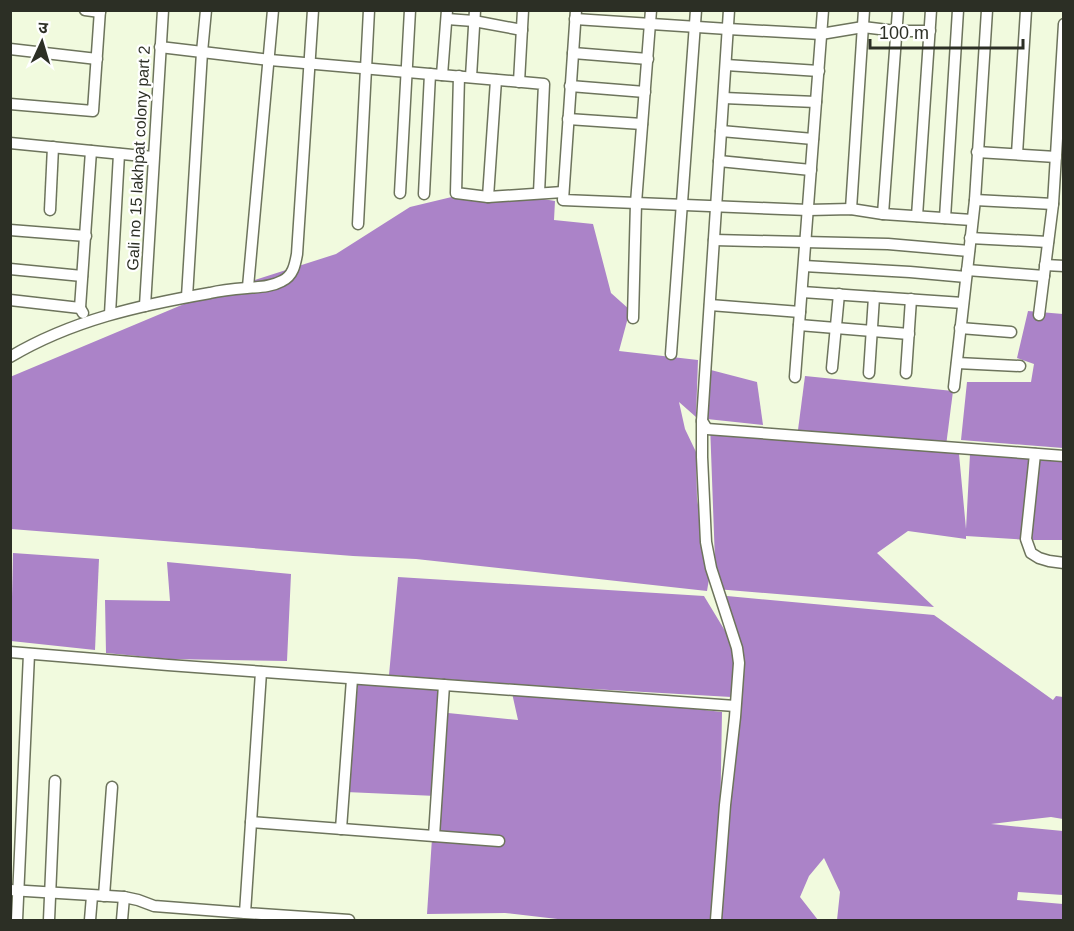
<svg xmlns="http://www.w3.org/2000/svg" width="1074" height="931" viewBox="0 0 1074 931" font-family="Helvetica,'Noto Sans Devanagari',sans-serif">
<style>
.water{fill:#ab83c8}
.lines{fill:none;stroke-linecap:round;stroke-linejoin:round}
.minor-casing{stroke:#6d745c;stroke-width:13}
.minor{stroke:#fff;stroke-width:10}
.labels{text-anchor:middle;stroke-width:4.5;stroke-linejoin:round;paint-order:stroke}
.street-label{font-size:16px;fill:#2c2f25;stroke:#fff}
</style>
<rect width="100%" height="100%" fill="#f1fade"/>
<g class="water">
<polygon points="460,195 525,196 555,201 554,220 593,224 611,293 630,310 619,351 698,360 696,417 679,402 685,429 696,452 697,499 710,573 707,591 416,559 353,556 11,529 10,377 196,299 336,254 410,207"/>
<polygon points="1028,311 1063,314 1063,448 961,440 967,382 1031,382 1034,364 1017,358"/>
<polygon points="707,369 757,382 763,425 707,419"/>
<polygon points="805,376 953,391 946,446 798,430"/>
<polygon points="710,424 959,454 966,529 970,454 1063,461 1063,540 1029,540 966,536 966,539 908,531 877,553 934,607 716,589"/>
<polygon points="13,553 99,559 95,650 11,641"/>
<polygon points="167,562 291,574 287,661 169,659 106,653 105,600 170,601"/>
<polygon points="398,577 704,596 730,639 727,596 934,615 1053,700 1056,696 1063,697 1063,819 1051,817 991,824 1063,831 1063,895 1018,892 1017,900 1063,904 1063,920 837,920 840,892 824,858 809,876 800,897 818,920 720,920 731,697 523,685 636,702 722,712 720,826 713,920 566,920 505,913 427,914 433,823 448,713 518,720 510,684 389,675"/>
<polygon points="358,683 443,689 436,796 346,792"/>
</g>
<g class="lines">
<g class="minor-casing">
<g id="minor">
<polyline points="85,10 100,12"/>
<polyline points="576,10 563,200 808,210 851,209 883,214 972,220"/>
<polyline points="729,10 702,421 707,429 1064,456"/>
<polyline points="447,19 474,21 522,30"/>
<polyline points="575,19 728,29 821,34 863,27 896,31 930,31"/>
<polyline points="160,47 270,60 544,84 539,193"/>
<polyline points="10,49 97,59"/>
<polyline points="573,53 648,59"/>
<polyline points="726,65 819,71"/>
<polyline points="442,75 447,10"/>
<polyline points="459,76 456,193 488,197 563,192"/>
<polyline points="471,77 475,10"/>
<polyline points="519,82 523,10"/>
<polyline points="570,86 645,92"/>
<polyline points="724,98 816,102"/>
<polyline points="10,104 93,111 100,10"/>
<polyline points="568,119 642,124"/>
<polyline points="721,131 813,139"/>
<polyline points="10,143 153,157"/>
<polyline points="977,152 1056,157"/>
<polyline points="1017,154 1026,10"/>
<polyline points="719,161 811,170"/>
<polyline points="400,193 410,10"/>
<polyline points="424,194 430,74"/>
<polyline points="488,197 496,80"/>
<polyline points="975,200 1053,204"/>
<polyline points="851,209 864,10"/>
<polyline points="50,210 53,147"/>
<polyline points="883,214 898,10"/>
<polyline points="917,216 931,10"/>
<polyline points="945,218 958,10"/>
<polyline points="358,224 369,10"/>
<polyline points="10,230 86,236"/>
<polyline points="970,238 1048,242"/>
<polyline points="714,240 888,244 969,251"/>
<polyline points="1045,265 1064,266"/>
<polyline points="804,266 910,272 966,277"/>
<polyline points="10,269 82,276"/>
<polyline points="967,270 1044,276"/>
<polyline points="248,287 273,10"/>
<polyline points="802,292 963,303"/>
<polyline points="187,297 202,52 206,10"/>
<polyline points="10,300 80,308 83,313"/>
<polyline points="710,305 800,312"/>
<polyline points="145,306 163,10"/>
<polyline points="80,308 91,151"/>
<polyline points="110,314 119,154"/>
<polyline points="1039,315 1053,204 1064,24"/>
<polyline points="633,318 636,203 651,10"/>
<polyline points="799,325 909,334"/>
<polyline points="960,328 1011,332"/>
<polyline points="671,354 696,10"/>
<path d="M10,357c62,-37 131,-52 200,-64 12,-3 24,-4 37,-5 12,-1 24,-1 35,-7 11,-5 13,-16 15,-27l16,-244"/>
<polyline points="957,363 1020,366"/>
<polyline points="832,368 839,294"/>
<polyline points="869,373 874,297"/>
<polyline points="906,373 911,299"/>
<polyline points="795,377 823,10"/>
<polyline points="954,387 975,200 987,10"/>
<polyline points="702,421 702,457 706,542 711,568 737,648 739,663 735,717 725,805 716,920"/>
<polyline points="1035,454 1026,539 1031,553 1039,558 1049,561 1064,563"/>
<polyline points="10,652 168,665 735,706"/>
<polyline points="261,672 245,913 349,920"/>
<polyline points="251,822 499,841"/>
<polyline points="341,829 352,679"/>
<polyline points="434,836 444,685"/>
<polyline points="10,890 124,897 138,900 154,906 245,913"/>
<polyline points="104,896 112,787"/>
<polyline points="17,920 29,654"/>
<polyline points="49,920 55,781"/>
<polyline points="90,920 92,896"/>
<polyline points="122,920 124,897"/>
</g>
</g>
<use href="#minor" class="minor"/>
</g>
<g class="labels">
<g class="street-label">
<text transform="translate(138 158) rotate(-87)" y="6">Gali no 15 lakhpat colony part 2</text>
</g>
</g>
<rect width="1074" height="931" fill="none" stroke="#2c2f25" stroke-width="24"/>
<g transform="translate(42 42) rotate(4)" stroke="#ffffff" stroke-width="4.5" paint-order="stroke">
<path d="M0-4.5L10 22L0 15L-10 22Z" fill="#2c2f25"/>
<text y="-9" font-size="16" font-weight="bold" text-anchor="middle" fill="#2c2f25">उ</text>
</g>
<path d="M870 39v9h153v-9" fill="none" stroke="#2c2f25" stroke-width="3"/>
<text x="879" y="39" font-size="18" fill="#2c2f25" stroke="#ffffff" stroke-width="4.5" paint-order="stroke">100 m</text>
</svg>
